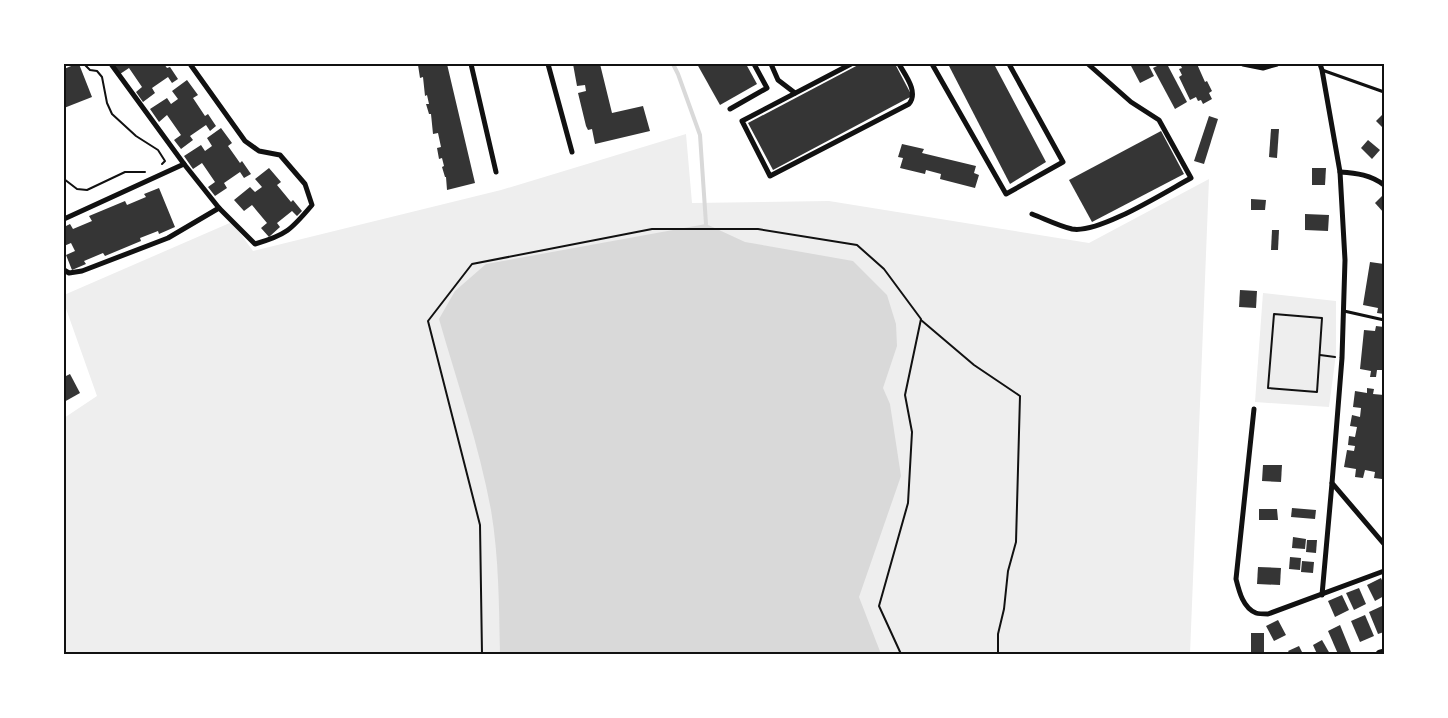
<svg xmlns="http://www.w3.org/2000/svg" width="1448" height="718" viewBox="0 0 1448 718" font-family="Mulish,sans-serif">
<style>
.green{fill:#eee}
.water{fill:#d9d9d9}
.lines{fill:none;stroke-linecap:round;stroke-linejoin:round}
.stream{stroke:#d9d9d9;stroke-width:4}
.building{fill:#353535}
.path{stroke:#111;stroke-width:2}
.service{stroke:#111;stroke-width:3}
.minor{stroke:#111;stroke-width:5}
.tertiary{stroke:#111;stroke-width:9}
.neatline{fill:none;stroke:#111;stroke-width:2}
</style>
<rect width="100%" height="100%" fill="#fff"/>
<g class="green">
<polygon points="686,134 692,203 829,201 1089,243 1209,179 1190,654 68,654 64,649 64,418 97,396 64,303 64,295 232,222 253,251 501,190"/>
<polygon points="1263,293 1336,301 1336,354 1329,407 1255,402"/>
</g>
<path class="water" d="M706,224l39,18 108,19 34,34 9,29 1,22 -14,42 7,16 11,72 -42,121 22,57h-381c-1,-48 -1,-96 -9,-144 -12,-65 -34,-128 -52,-191l16,-28 31,-27z"/>
<g class="lines">
<polyline class="stream" points="673,64 678,74 700,135 706,224"/>
</g>
<g class="building">
<polygon points="76,64 79,64 92,97 64,108 64,69"/>
<polygon points="113,64 164,64 167,68 170,67 178,79 172,83 168,77 152,88 155,93 143,102 136,92 142,87 129,68 120,74"/>
<polygon points="422,64 447,64 475,183 447,190 446,177 445,177 442,167 444,166 442,158 439,159 437,148 441,147 438,133 433,134 431,114 429,114 426,104 429,104 427,95 425,96 423,77 420,78 418,65"/>
<polygon points="573,64 600,64 612,113 643,106 650,131 595,144 592,129 588,130 586,126 578,93 586,91 585,85 577,86"/>
<polygon points="697,64 746,64 757,84 720,105"/>
<polygon points="860,64 895,64 912,96 773,170 748,123"/>
<polygon points="948,64 994,64 1046,162 1010,184"/>
<polygon points="1130,64 1148,64 1154,76 1140,83"/>
<polygon points="1161,64 1167,64 1187,102 1175,109 1153,68"/>
<polygon points="1180,64 1197,64 1205,82 1207,81 1212,91 1209,93 1212,99 1203,104 1201,100 1198,101 1196,97 1190,100 1179,77 1182,75 1179,69 1182,68"/>
<polygon points="187,80 198,95 193,98 205,116 208,114 216,126 210,131 206,125 190,136 193,140 181,149 174,140 181,135 167,115 159,122 150,109 167,98 171,104 178,99 172,91"/>
<polygon points="1382,115 1384,117 1384,129 1376,121"/>
<polygon points="1209,116 1218,119 1204,164 1194,161"/>
<polygon points="221,128 232,143 228,146 240,163 242,161 251,174 244,178 240,172 224,183 227,188 215,196 208,187 215,182 202,163 193,169 184,156 201,145 205,151 212,146 207,138"/>
<polygon points="1271,129 1279,129 1277,158 1269,157"/>
<polygon points="1161,131 1184,174 1092,222 1069,180"/>
<polygon points="1368,140 1380,150 1372,159 1361,148"/>
<polygon points="902,144 924,149 922,153 976,166 974,173 979,175 975,188 940,179 941,174 926,170 925,174 900,168 903,158 898,157"/>
<polygon points="269,168 281,182 277,185 291,202 293,200 302,211 297,216 292,211 277,223 280,227 269,237 261,228 267,223 252,205 244,211 234,200 250,187 255,192 262,187 255,179"/>
<polygon points="1312,168 1326,168 1325,185 1312,185"/>
<polygon points="159,188 175,227 159,234 158,231 140,238 141,241 105,256 103,253 84,261 86,264 72,270 66,255 75,251 71,243 64,246 64,227 70,224 73,229 92,221 89,216 125,201 127,205 146,197 144,194"/>
<polygon points="1382,196 1384,198 1384,213 1375,203"/>
<polygon points="1251,199 1266,200 1265,210 1251,210"/>
<polygon points="1305,214 1329,215 1328,231 1305,230"/>
<polygon points="1272,230 1279,230 1278,250 1271,250"/>
<polygon points="1370,262 1384,264 1384,314 1377,313 1378,308 1363,305"/>
<polygon points="1240,290 1257,291 1256,308 1239,307"/>
<polygon points="1376,326 1384,327 1384,370 1377,370 1376,377 1370,377 1371,371 1360,369 1364,330 1375,331"/>
<polygon points="70,374 80,393 64,402 64,377"/>
<polygon points="1367,388 1374,389 1373,394 1384,395 1384,473 1382,479 1374,478 1375,472 1365,470 1363,478 1355,477 1356,469 1344,467 1347,450 1354,451 1355,446 1348,445 1349,436 1355,437 1357,427 1350,426 1352,415 1360,417 1361,408 1353,407 1355,391 1367,393"/>
<polygon points="1263,465 1282,465 1281,482 1262,481"/>
<polygon points="1292,508 1316,510 1315,519 1291,517"/>
<polygon points="1259,509 1277,509 1278,520 1259,520"/>
<polygon points="1293,537 1306,539 1305,549 1292,548"/>
<polygon points="1307,540 1317,540 1316,553 1306,552"/>
<polygon points="1290,557 1301,558 1300,570 1289,569"/>
<polygon points="1302,561 1314,562 1313,573 1301,572"/>
<polygon points="1258,567 1281,568 1280,585 1257,584"/>
<polygon points="1381,578 1384,585 1384,596 1375,601 1367,585"/>
<polygon points="1359,588 1366,604 1354,610 1346,593"/>
<polygon points="1342,595 1349,610 1335,617 1328,601"/>
<polygon points="1382,606 1384,613 1384,632 1378,634 1369,612"/>
<polygon points="1365,615 1374,636 1360,642 1351,621"/>
<polygon points="1278,620 1286,635 1274,641 1266,626"/>
<polygon points="1340,625 1351,652 1345,654 1338,654 1328,631"/>
<rect x="1251" y="633" width="13" height="20"/>
<polygon points="1322,640 1330,654 1317,654 1313,645"/>
<polygon points="1299,646 1303,654 1290,654 1288,651"/>
</g>
<g class="lines">
<g class="path">
<polyline points="84,64 90,70 97,71 102,77 107,103 112,114 136,136 158,150 165,161 162,164"/>
<polyline points="64,179 77,189 87,190 125,172 145,172"/>
<polygon points="1274,314 1322,318 1317,392 1268,388"/>
<polyline points="921,320 974,365 1020,396 1016,542 1008,571 1004,609 998,634 998,654"/>
<polyline points="1320,355 1335,357"/>
<polyline points="482,654 480,525 428,321 472,264 652,229 758,229 857,245 884,269 921,319 905,395 912,432 908,503 879,606 901,654"/>
</g>
<g class="service">
<polyline points="1322,70 1384,92"/>
<polyline points="1344,311 1384,320"/>
</g>
<g class="minor">
<polyline points="471,64 496,172"/>
<polyline points="548,64 572,152"/>
<polyline points="771,64 778,80 795,93"/>
<path d="M851,64l-109,57 28,55 139,-72c10,-12 -4,-29 -10,-40"/>
<polyline points="932,64 1006,194 1063,162 1009,64"/>
<polyline points="1243,64 1263,68 1277,64"/>
<polyline points="1320,64 1322,70 1340,172 1345,260 1342,358 1332,483 1384,544"/>
<polyline points="730,109 767,88 754,64"/>
<path d="M184,164l35,44 36,36c31,-9 36,-14 57,-39l-7,-21 -25,-29 -21,-4 -14,-10 -55,-77"/>
<path d="M1340,172c17,1 31,3 44,13"/>
<path d="M1032,214c13,5 27,12 40,15 27,5 93,-37 119,-51l-32,-58 -28,-18 -43,-38"/>
<polyline points="64,219 184,164 111,64"/>
<polyline points="64,270 69,273 82,271 168,238 219,208"/>
<path d="M1254,409l-18,170c3,12 7,29 20,34 3,1 9,1 12,1l116,-43"/>
<polyline points="1322,595 1332,483"/>
</g>
<polyline class="tertiary" points="1380,654 1384,653"/>
</g>
<rect width="1448" height="718" fill="none" stroke="#ffffff" stroke-width="130"/>
<rect x="65" y="65" width="1318" height="588" class="neatline"/>
</svg>
